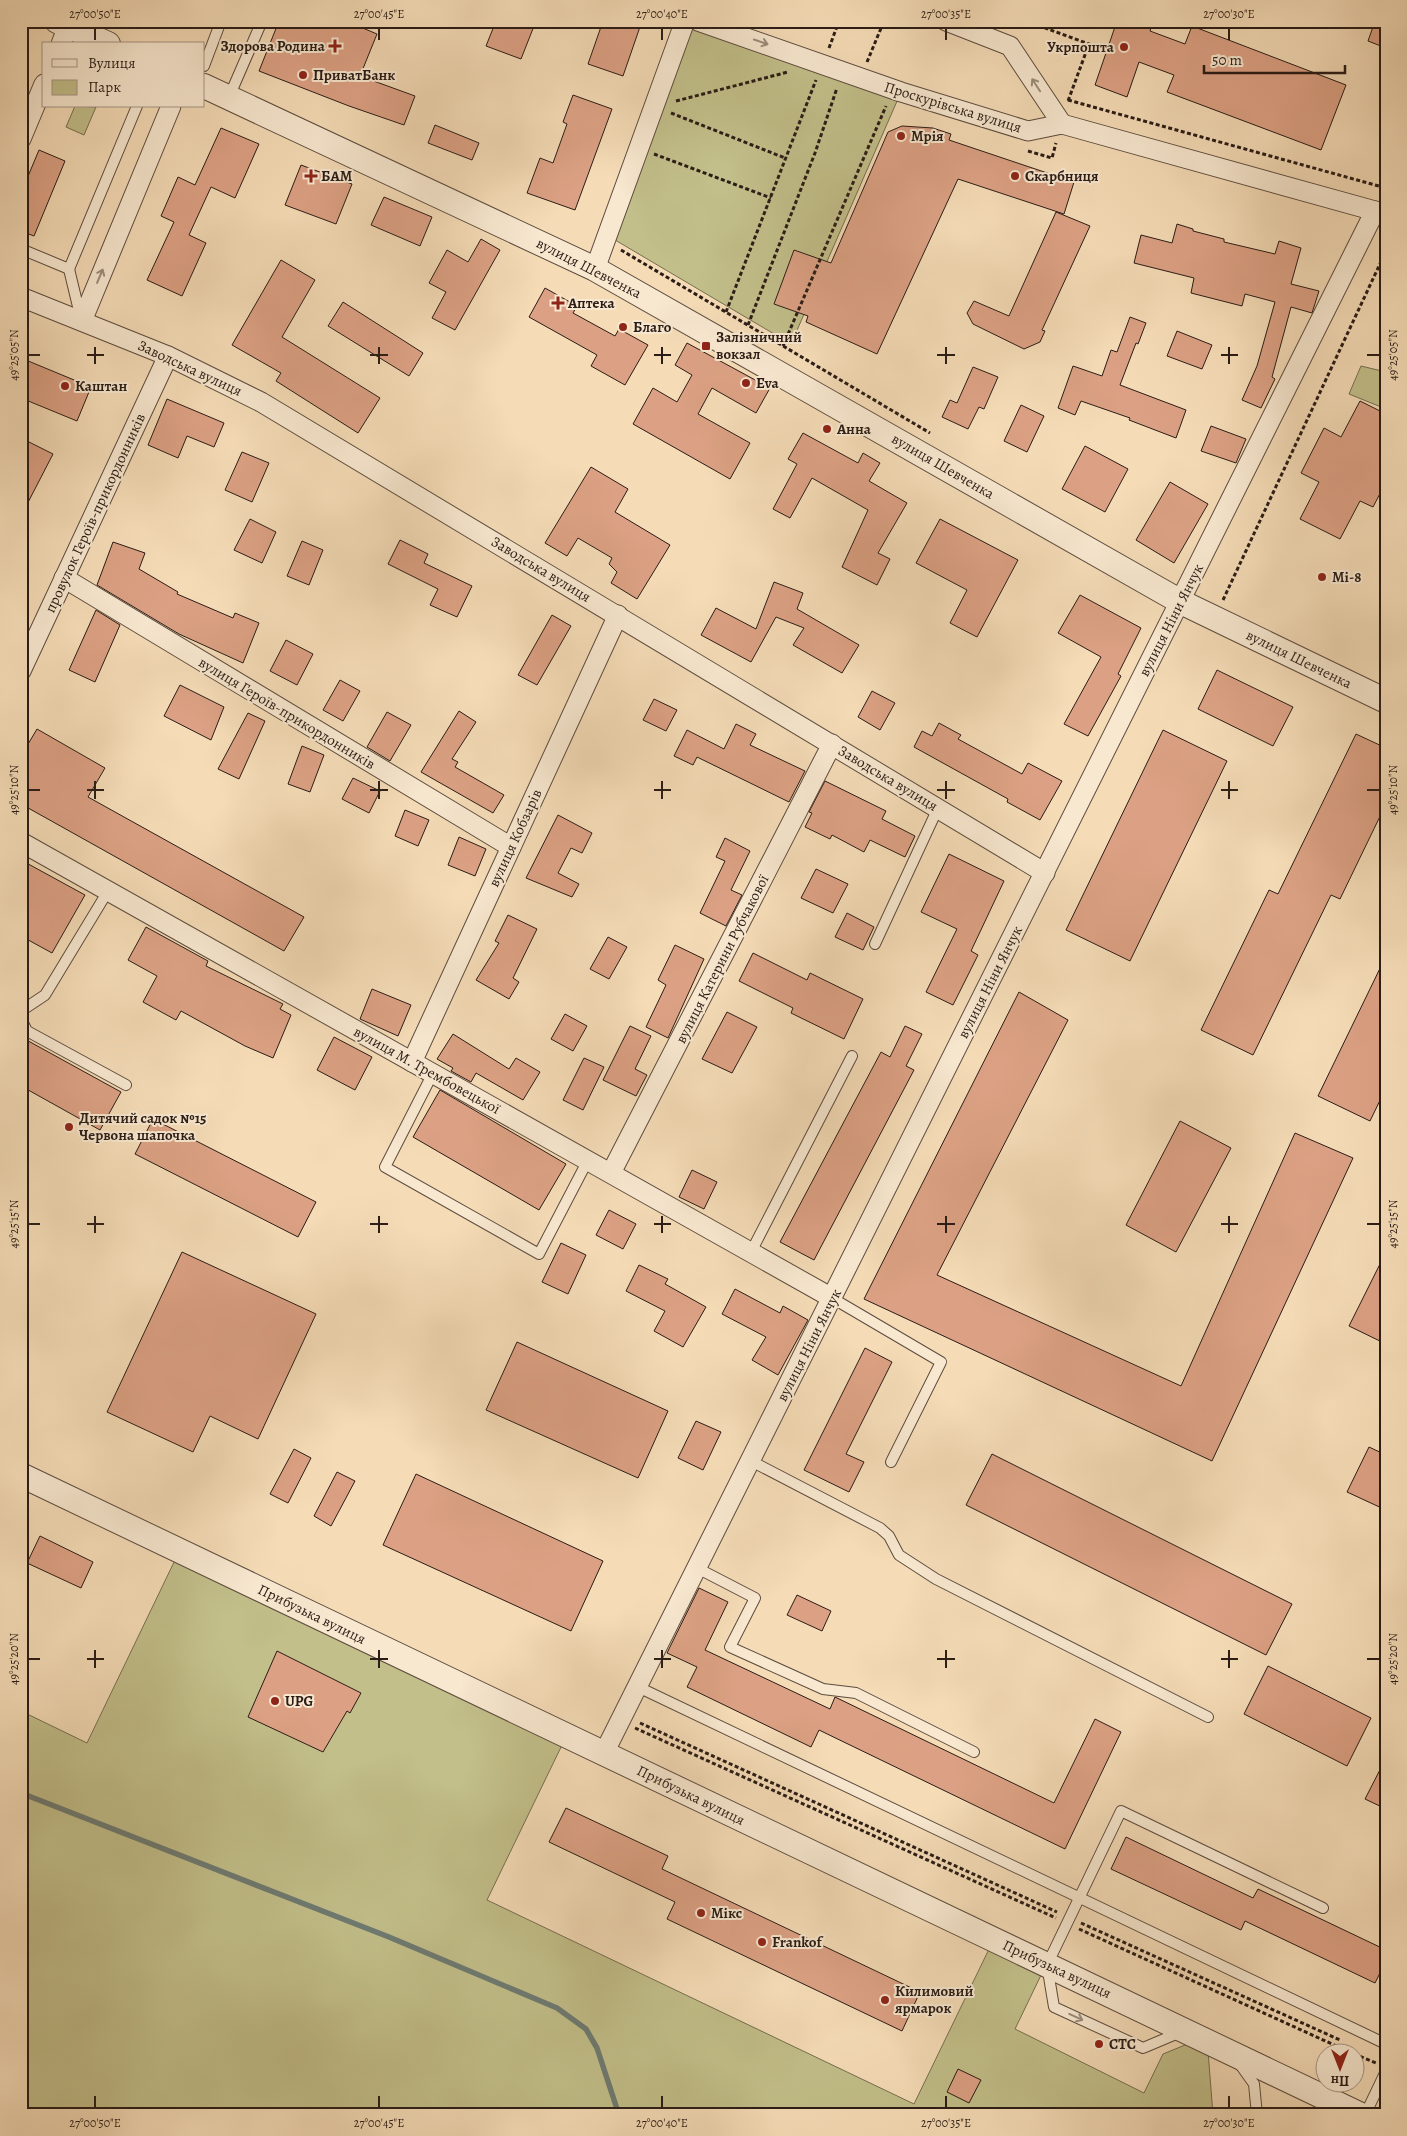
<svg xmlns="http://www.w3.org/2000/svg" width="1407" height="2136" viewBox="0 0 1407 2136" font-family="Alegreya,serif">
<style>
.green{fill:#c2bf8a;stroke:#766e50}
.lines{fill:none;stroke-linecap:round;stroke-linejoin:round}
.stream{stroke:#6e7b72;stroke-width:5.5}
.building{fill:#dca184;stroke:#2a1c16}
.service-casing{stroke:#5d4c3e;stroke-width:12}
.minor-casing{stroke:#5d4c3e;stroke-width:21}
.tertiary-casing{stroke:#5d4c3e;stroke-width:26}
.path{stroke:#2a1c16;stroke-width:3;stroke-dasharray:4 2.5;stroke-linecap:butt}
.service{stroke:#f8e8d0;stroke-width:10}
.minor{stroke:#f8e8d0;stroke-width:19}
.tertiary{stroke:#f8e8d0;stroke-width:24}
.oneway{stroke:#9b8c7c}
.ticks{fill:none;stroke:#2a1c16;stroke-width:2}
.poi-dot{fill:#8f2418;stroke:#f8e8d0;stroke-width:2}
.labels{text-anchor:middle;stroke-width:4;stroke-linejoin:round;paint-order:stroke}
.poi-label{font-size:15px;font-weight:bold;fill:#2a1c16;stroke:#f8e8d0;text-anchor:start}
.street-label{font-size:15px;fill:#2a1c16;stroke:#f8e8d0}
.neatline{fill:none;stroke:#2a1c16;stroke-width:2}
.ticks-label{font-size:12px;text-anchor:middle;fill:#2a1c16}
</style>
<rect width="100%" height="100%" fill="#f5dcb7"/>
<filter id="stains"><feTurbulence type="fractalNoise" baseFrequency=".004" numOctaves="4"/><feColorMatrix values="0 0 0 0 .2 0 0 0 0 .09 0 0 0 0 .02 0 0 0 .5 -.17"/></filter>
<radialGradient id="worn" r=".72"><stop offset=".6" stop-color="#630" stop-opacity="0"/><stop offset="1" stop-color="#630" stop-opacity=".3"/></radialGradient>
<g class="green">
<polygon points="686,21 901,92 791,344 610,237"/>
<polygon points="75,106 96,107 84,135 66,127"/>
<polygon points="1361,366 1386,372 1386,409 1349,394"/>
<polygon points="176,1558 563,1743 487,1900 914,2104 990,1947 1043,1971 1015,2029 1144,2093 1163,2054 1190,2043 1208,2051 1213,2115 21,2115 21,1711 87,1743"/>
</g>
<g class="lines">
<polyline class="stream" points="21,1793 389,1937 557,2008 586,2029 597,2048 619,2115"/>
</g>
<g class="building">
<polygon points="279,21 346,21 377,34 360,76 415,96 404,125 349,106 259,71"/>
<polygon points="496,21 536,21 521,59 486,46"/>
<polygon points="603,21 642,21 623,76 588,64"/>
<polygon points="1117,21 1153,21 1150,31 1185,44 1192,26 1346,85 1321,150 1167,92 1174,75 1139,62 1127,97 1095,85"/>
<polygon points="1375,21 1386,21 1386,48 1368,41"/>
<polygon points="573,95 612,109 575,210 527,193 540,158 553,163 567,124 563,122"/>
<polygon points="435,125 479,143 472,160 428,143"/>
<polygon points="902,126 933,128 951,134 949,140 1074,182 1064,214 958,179 877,354 806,322 808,316 774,304 794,250 831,263 888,132"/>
<polygon points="221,128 259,144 235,198 211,187 189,235 206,243 182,296 147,280 174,222 161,216 178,177 195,185"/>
<polygon points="39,150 65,161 34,236 21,231 21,193"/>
<polygon points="301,165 352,184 336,224 285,205"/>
<polygon points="384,197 432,217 420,246 371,225"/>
<polygon points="1056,212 1090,226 1042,330 1045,331 1040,342 1024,349 973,324 967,313 974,301 1009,316"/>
<polygon points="1177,224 1193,229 1193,231 1224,239 1224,242 1275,254 1279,241 1301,248 1291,284 1319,291 1312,313 1291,307 1272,377 1275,379 1261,408 1242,400 1257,366 1275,302 1245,294 1242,306 1191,293 1194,278 1134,263 1141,235 1172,243"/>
<polygon points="481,239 500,250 455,330 432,318 446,292 429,283 447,250 468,262"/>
<polygon points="281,260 315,280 282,337 380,398 358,433 276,381 281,373 232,345"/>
<polygon points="545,288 577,306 573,313 615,336 619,329 648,345 625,385 591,366 597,355 529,317"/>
<polygon points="343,302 423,353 409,376 328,326"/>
<polygon points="1130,317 1146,323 1138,344 1136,343 1120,385 1186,410 1176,438 1129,420 1130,418 1081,401 1075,415 1058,408 1073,366 1102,376 1111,350 1117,352"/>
<polygon points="1177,331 1212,345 1202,369 1167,356"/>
<polygon points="687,343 770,388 756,413 712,388 698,414 750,443 730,479 633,424 653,388 677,402 692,375 675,365"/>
<polygon points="21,358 91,387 77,421 21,398"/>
<polygon points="973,367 998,377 984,409 979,407 968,429 942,417 950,400 957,403"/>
<polygon points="167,399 224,423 214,447 187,436 178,458 148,445"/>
<polygon points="1360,401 1386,414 1386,482 1373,507 1360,501 1340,539 1300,519 1319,482 1301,473 1324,428 1341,437"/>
<polygon points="1021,405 1044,416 1027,452 1004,441"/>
<polygon points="1211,426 1246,439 1236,463 1201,451"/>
<polygon points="803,433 858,463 863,453 880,463 869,481 907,503 878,553 890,559 877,585 842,567 868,510 812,478 790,518 773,509 797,464 788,459"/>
<polygon points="25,440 53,454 21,516 21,448"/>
<polygon points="1085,446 1128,469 1105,512 1062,489"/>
<polygon points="242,452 269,463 252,502 225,490"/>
<polygon points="591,467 628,489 615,512 670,545 637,599 611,583 617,572 609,564 612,558 578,538 567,556 545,543"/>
<polygon points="1170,482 1208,504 1174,563 1136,540"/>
<polygon points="250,519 276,532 262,563 234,550"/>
<polygon points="940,519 1018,560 977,637 950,623 967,590 916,563"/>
<polygon points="400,540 428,554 424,563 472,586 457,617 430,605 438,589 388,564"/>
<polygon points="302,541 323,550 309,585 287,576"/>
<polygon points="113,542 145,553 139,569 178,592 177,594 233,618 235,613 259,623 243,663 179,634 97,585"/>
<polygon points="774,582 803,593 797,609 859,645 842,673 793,645 804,628 776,617 751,662 701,635 716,608 756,629"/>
<polygon points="1080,595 1141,628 1118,674 1121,676 1088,736 1064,724 1101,657 1058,633"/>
<polygon points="96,610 120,625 95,682 69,670"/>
<polygon points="552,615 571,626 537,685 518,675"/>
<polygon points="286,640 313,654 297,685 270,671"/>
<polygon points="1217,670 1293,707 1273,746 1198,709"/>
<polygon points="340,680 360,691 343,721 323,710"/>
<polygon points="180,685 224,707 211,740 164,716"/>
<polygon points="872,691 895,703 880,730 858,717"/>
<polygon points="654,699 677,710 666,731 643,720"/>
<polygon points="459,711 476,722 452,759 458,762 455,767 504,795 493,813 421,772"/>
<polygon points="387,712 411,725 390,761 367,747"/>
<polygon points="248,713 265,721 239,779 218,769"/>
<polygon points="939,723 961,735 958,739 1022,774 1028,763 1062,781 1040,820 1007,802 1008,799 914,747 922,731 932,736"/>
<polygon points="736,724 756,734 750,745 805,771 789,802 697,757 693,765 674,756 687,730 724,749"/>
<polygon points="37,729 105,768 88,797 304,917 284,951 21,804 21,756"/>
<polygon points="1163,730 1227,761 1130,961 1066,930"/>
<polygon points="1356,734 1386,748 1386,804 1340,899 1331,895 1253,1055 1201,1030 1269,890 1278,894"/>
<polygon points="302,746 324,755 310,792 288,784"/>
<polygon points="353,778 380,791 369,813 342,799"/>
<polygon points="825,781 886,811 882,819 915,836 905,857 870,840 864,852 832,835 830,839 805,827 812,813 809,812"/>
<polygon points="405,810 429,820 418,846 395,836"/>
<polygon points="558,815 592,833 582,853 571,848 558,873 579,884 572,897 526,878"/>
<polygon points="459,837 486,849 475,876 448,865"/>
<polygon points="725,838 750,851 731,890 742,895 726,926 700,913 725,861 716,857"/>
<polygon points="949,854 1004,881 971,951 978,955 953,1005 926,992 957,929 921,912"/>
<polygon points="21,860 85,895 52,953 21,936 26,922 21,920"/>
<polygon points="816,869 848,884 833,913 801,898"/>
<polygon points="847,913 874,927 863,950 835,937"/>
<polygon points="508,915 537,929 513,978 519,982 509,999 476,980 499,943 495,941"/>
<polygon points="146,927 208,961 206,966 283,1004 280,1009 291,1015 273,1058 245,1046 181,1011 176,1020 143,1002 157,976 128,960"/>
<polygon points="608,937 627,947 609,979 590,969"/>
<polygon points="675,945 704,959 668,1038 646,1027 666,985 658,980"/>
<polygon points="753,953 807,980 810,973 863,999 844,1039 791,1013 793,1008 739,981"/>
<polygon points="1386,956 1386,1088 1370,1121 1318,1096"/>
<polygon points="372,989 411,1005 398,1036 360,1019"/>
<polygon points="1019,992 1068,1020 937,1275 1181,1386 1295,1133 1353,1158 1212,1461 864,1299"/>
<polygon points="727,1012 757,1027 732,1073 702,1059"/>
<polygon points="565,1014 587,1026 573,1051 551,1039"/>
<polygon points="630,1026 651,1036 635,1069 647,1075 636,1096 603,1080"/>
<polygon points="905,1026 922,1034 906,1066 914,1070 814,1260 780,1242 881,1052 890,1057"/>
<polygon points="453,1034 509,1069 516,1058 540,1072 523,1100 476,1073 471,1082 451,1071 453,1068 437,1059"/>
<polygon points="21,1037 121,1092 100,1130 21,1086"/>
<polygon points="334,1037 372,1057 355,1090 317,1070"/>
<polygon points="584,1058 604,1067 583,1110 563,1100"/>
<polygon points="440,1090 566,1164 539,1210 413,1137"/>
<polygon points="153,1119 316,1202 298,1237 135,1154"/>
<polygon points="1180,1121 1231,1148 1176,1252 1126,1225"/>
<polygon points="692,1170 717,1182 704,1209 679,1197"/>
<polygon points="609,1210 636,1224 623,1249 596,1235"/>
<polygon points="561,1243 586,1255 568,1294 542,1282"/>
<polygon points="182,1252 316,1314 258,1439 210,1416 193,1452 107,1412"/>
<polygon points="1386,1252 1386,1344 1349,1326"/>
<polygon points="639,1265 668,1279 665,1284 706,1307 683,1347 654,1331 665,1311 626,1291"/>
<polygon points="735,1289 780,1313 783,1306 808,1320 778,1375 752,1360 766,1337 722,1314"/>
<polygon points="517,1342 668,1411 638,1478 486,1410"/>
<polygon points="865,1348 892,1362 846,1454 864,1462 849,1492 804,1470"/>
<polygon points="696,1421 721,1432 703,1470 678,1458"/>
<polygon points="1369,1447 1386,1455 1386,1510 1347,1492"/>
<polygon points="294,1449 311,1458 288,1503 270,1494"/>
<polygon points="992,1454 1292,1604 1266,1655 966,1505"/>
<polygon points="337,1472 355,1481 331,1526 314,1516"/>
<polygon points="416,1474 603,1561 571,1631 383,1545"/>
<polygon points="40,1536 93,1562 81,1588 27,1563"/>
<polygon points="699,1588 728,1602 705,1650 830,1709 835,1697 1054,1803 1095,1719 1121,1732 1065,1849 819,1730 811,1747 687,1687 697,1667 667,1653"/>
<polygon points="797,1595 831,1611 822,1631 787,1615"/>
<polygon points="277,1651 361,1693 350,1713 347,1711 323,1752 248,1717"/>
<polygon points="1268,1666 1371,1718 1347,1766 1244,1714"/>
<polygon points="1386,1758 1386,1809 1365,1799"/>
<polygon points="566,1808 668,1856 662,1869 920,1992 902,2031 667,1919 675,1902 549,1842"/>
<polygon points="1126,1837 1253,1898 1258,1889 1386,1950 1386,1961 1375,1983 1245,1921 1241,1930 1111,1869"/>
<polygon points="958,2069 981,2080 969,2103 947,2092"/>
</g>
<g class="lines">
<g class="service-casing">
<g id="service">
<polyline points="204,66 221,21"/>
<polyline points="229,97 262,21"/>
<polyline points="21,249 69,269 137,106"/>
<polyline points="69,269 81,319"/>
<polyline points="875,944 938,808"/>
<polyline points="21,1018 24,1009 45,995 108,891"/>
<polyline points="21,1019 27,1031 126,1085"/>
<polyline points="433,1073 385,1167 539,1254 588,1160"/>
<polyline points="751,1252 852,1056"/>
<polyline points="832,1298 941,1362 891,1462"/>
<polyline points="751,1461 880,1528 889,1536 899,1555 936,1579 1208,1717"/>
<polyline points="697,1568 755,1598 730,1647 823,1689 856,1693 974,1752"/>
<polyline points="638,1687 1386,2044"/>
<polyline points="1181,2032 1143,2048 1054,2007 1047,1965 1121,1811 1323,1908"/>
<polyline points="1239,2063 1254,2084 1257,2115"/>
<polyline points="1365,2115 1386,2071"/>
</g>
</g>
<g class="minor-casing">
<g id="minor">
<polyline points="698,21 901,92 1028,131 1062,124 1386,214"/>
<polyline points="946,21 1010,46 1062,124"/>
<polyline points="61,44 68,26"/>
<polyline points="21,139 44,84"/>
<polyline points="595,269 685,21"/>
<polyline points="21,297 168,356 261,402 1045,873"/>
<polyline points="82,321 171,106"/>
<polyline points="64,578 511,847"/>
<polyline points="21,671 168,356"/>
<polyline points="21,842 832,1298"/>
<polyline points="412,1062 618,615"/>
<polyline points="611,1173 832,744"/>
<polyline points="604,1753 1375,211"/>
</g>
</g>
<g class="tertiary-casing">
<g id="tertiary">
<polyline points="57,21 108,44"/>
<polyline points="204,86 595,269 1181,602 1386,701"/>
<polyline points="21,1475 1361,2115"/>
</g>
</g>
<g class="path">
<polyline points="1026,21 1089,44 1068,101"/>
<polyline points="1048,29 1051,21"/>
<polyline points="829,48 839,21"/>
<polyline points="867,62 884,21"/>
<polyline points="1068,100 1386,188"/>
<polyline points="676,101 788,72"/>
<polyline points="671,113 785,158"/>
<polyline points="1028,151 1052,158 1056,143"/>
<polyline points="654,154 771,198"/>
<polyline points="621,250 930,433"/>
<polyline points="726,312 816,80"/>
<polyline points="748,325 815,153 837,88"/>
<polyline points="783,346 886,106"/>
<polyline points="1223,600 1386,251"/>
<polyline points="640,1723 1057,1912"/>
<polyline points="635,1728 1056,1918"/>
<polyline points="1081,1923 1340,2040"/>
<polyline points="1079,1929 1354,2054"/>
<polyline points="1354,2054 1376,2063"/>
</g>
<use href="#service" class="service"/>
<use href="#minor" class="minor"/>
<use href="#tertiary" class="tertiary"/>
</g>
<defs><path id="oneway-shaft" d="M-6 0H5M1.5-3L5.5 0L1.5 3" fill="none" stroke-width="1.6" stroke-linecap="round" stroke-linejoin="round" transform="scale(1.25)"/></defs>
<g class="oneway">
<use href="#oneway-shaft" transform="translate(761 42) rotate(19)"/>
<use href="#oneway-shaft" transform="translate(1036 85) rotate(-123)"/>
<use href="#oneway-shaft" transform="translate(100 276) rotate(-67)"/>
<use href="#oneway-shaft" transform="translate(1076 2017) rotate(25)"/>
</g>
<path class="ticks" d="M95,28v12M379,28v12M662,28v12M946,28v12M1229,28v12M95,347v17M379,347v17M662,347v17M946,347v17M1229,347v17M28,355h12M87,355h17M370,355h18M654,355h17M937,355h18M1221,355h17M1367,355h13M95,781v18M379,781v18M662,781v18M946,781v18M1229,781v18M28,790h12M87,790h17M370,790h18M654,790h17M937,790h18M1221,790h17M1367,790h13M95,1216v17M379,1216v17M662,1216v17M946,1216v17M1229,1216v17M28,1224h12M87,1224h17M370,1224h18M654,1224h17M937,1224h18M1221,1224h17M1367,1224h13M95,1650v18M379,1650v18M662,1650v18M946,1650v18M1229,1650v18M28,1659h12M87,1659h17M370,1659h18M654,1659h17M937,1659h18M1221,1659h17M1367,1659h13M95,2096v12M379,2096v12M662,2096v12M946,2096v12M1229,2096v12"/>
<g class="poi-dot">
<path d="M332.5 38.5h5v5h5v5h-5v5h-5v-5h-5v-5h5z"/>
<circle cx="1124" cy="47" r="5"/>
<circle cx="303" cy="75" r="5"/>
<circle cx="901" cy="136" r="5"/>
<path d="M308.5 168.5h5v5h5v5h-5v5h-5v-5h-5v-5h5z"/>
<circle cx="1015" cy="176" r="5"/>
<path d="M555.5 295.5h5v5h5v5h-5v5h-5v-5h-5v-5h5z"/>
<circle cx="623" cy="327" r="5"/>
<rect x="701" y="341" width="10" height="10" rx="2.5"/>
<circle cx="746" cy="383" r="5"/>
<circle cx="65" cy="386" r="5"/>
<circle cx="827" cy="429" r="5"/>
<circle cx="1322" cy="577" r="5"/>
<circle cx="69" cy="1127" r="5"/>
<circle cx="275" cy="1701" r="5"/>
<circle cx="701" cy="1913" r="5"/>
<circle cx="762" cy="1942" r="5"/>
<circle cx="885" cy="2000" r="5"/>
<circle cx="1099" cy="2044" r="5"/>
</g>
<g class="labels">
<g class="poi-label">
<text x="325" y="51" text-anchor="end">Здорова Родина</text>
<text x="1114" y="52" text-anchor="end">Укрпошта</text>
<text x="313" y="80">ПриватБанк</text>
<text x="911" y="141">Мрія</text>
<text x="321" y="181">БАМ</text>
<text x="1025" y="181">Скарбниця</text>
<text x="568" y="308">Аптека</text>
<text x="633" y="332">Благо</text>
<text x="716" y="342">Залізничний<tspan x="716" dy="17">вокзал</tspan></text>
<text x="756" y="388">Eva</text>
<text x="75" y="391">Каштан</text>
<text x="837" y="434">Анна</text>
<text x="1332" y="582">Mi-8</text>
<text x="79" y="1123">Дитячий садок №15<tspan x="79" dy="17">Червона шапочка</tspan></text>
<text x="285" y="1706">UPG</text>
<text x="711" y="1918">Мікс</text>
<text x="772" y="1947">Frankof</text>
<text x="895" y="1996">Килимовий<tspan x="895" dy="17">ярмарок</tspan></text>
<text x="1109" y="2049">СТС</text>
</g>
<g class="street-label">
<text transform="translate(953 107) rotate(17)" y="5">Проскурівська вулиця</text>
<text transform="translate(589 268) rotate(27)" y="5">вулиця Шевченка</text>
<text transform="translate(190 368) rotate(25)" y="5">Заводська вулиця</text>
<text transform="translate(943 466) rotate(30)" y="5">вулиця Шевченка</text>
<text transform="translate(95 513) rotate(-65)" y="5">провулок Героїв-прикордонників</text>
<text transform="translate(541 569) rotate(31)" y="5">Заводська вулиця</text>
<text transform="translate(1171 620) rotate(-63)" y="5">вулиця Ніни Янчук</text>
<text transform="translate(1299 659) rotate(26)" y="5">вулиця Шевченка</text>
<text transform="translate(287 713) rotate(31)" y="5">вулиця Героїв-прикордонників</text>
<text transform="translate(888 778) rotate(31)" y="5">Заводська вулиця</text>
<text transform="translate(515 838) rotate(-65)" y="5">вулиця Кобзарів</text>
<text transform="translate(722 959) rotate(-63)" y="5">вулиця Катерини Рубчакової</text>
<text transform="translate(990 982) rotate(-63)" y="5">вулиця Ніни Янчук</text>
<text transform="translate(427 1070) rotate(29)" y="5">вулиця М. Трембовецької</text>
<text transform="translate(809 1345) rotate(-63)" y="5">вулиця Ніни Янчук</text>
<text transform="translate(312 1614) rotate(26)" y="5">Прибузька вулиця</text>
<text transform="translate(691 1795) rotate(26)" y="5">Прибузька вулиця</text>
<text transform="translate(1057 1969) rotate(25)" y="5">Прибузька вулиця</text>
</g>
</g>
<rect width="1407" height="2136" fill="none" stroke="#f5dcb7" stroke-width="55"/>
<rect x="42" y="42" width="162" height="65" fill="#f8e8d0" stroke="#a69686"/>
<rect x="52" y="59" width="25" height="8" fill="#f8e8d0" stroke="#a69686"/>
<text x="88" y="68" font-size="15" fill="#2a1c16">Вулиця</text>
<rect x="52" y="80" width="25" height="15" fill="#c2bf8a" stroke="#a69686"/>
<text x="88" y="92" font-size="15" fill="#2a1c16">Парк</text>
<g transform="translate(1340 2068) rotate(180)"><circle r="24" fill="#f8e8d0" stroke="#a69686"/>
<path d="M0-4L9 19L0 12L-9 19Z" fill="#8f2418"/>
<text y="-8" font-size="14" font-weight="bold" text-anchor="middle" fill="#2a1c16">Пн</text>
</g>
<path d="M1204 65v8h141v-8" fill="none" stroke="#2a1c16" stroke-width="2.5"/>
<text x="1212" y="65" font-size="15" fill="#2a1c16" stroke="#f8e8d0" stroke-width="4" paint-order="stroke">50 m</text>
<rect x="28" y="28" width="1352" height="2080" class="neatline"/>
<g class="ticks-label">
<text x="95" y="18">27°00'50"E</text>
<text x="379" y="18">27°00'45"E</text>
<text x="662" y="18">27°00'40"E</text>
<text x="946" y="18">27°00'35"E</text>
<text x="1229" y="18">27°00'30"E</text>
<text transform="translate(1393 355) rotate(-90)" y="4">49°25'05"N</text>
<text transform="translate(14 355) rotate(-90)" y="4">49°25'05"N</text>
<text transform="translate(1393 790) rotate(-90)" y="4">49°25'10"N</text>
<text transform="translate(14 790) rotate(-90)" y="4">49°25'10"N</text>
<text transform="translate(1393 1224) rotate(-90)" y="4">49°25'15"N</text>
<text transform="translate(14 1224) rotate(-90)" y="4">49°25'15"N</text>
<text transform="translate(1393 1659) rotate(-90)" y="4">49°25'20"N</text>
<text transform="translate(14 1659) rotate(-90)" y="4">49°25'20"N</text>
<text x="95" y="2127">27°00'50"E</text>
<text x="379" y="2127">27°00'45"E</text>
<text x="662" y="2127">27°00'40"E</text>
<text x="946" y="2127">27°00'35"E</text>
<text x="1229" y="2127">27°00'30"E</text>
</g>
<rect width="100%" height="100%" filter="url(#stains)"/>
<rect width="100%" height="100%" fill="url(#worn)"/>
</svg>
